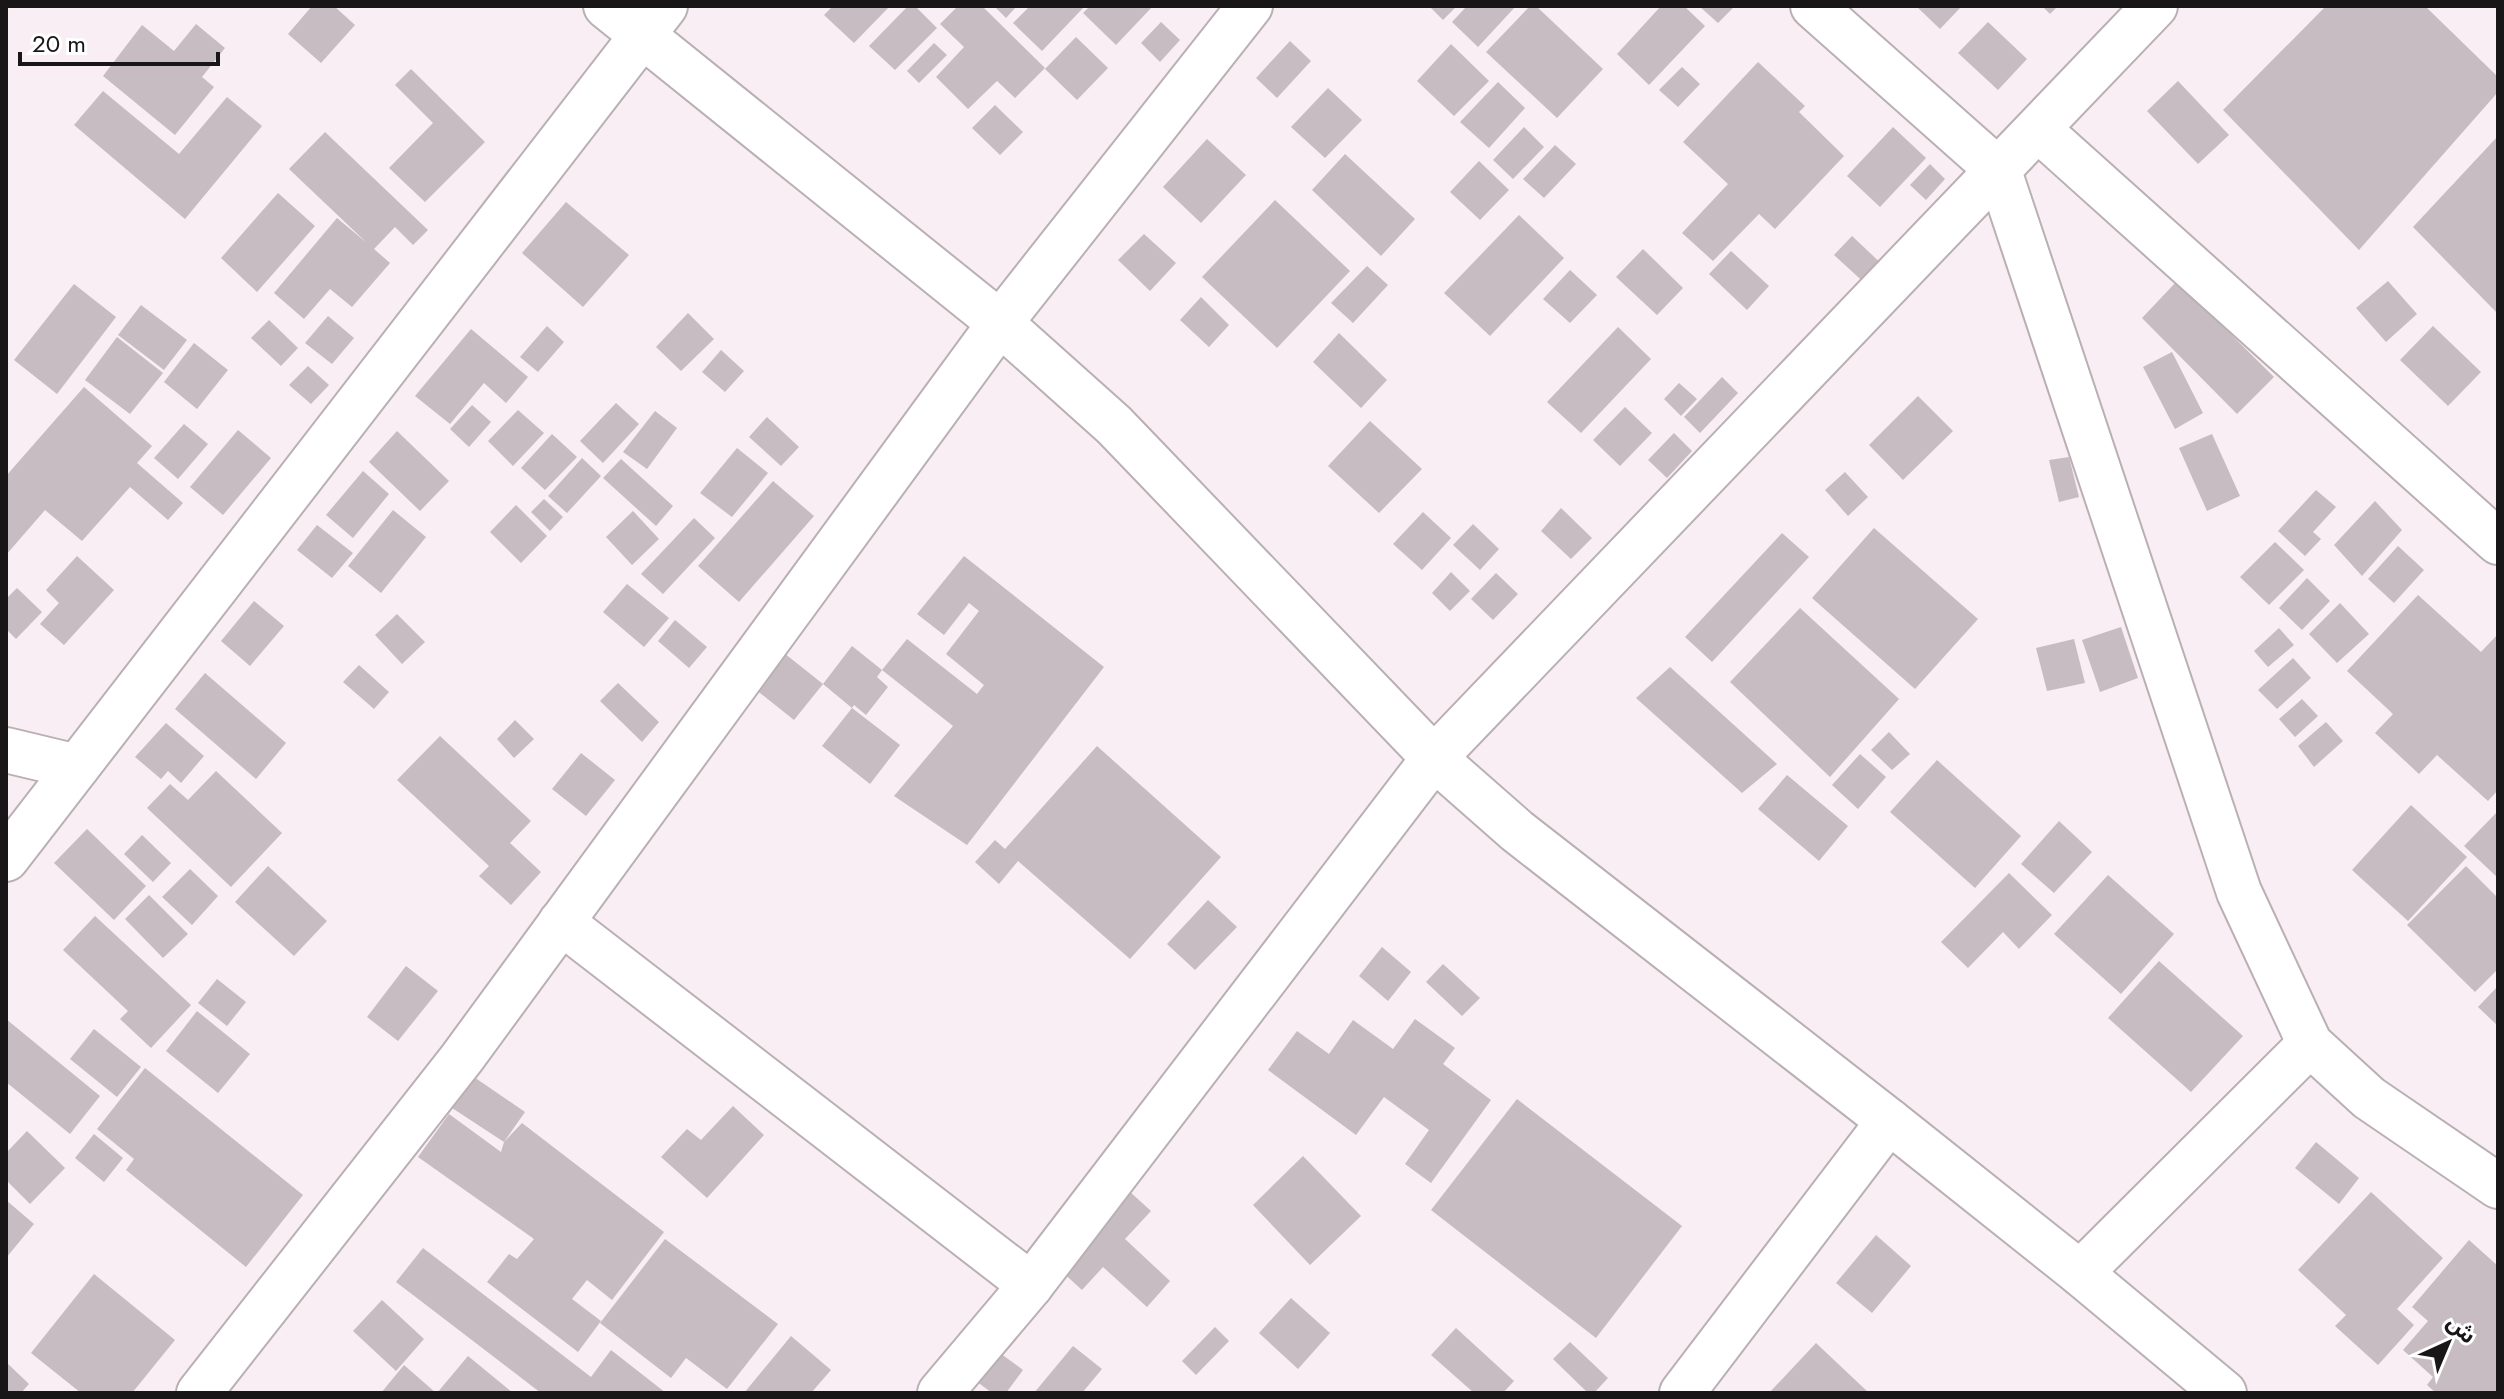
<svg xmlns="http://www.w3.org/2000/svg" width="2504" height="1399" viewBox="0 0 2504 1399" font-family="Jost,'Noto Sans Arabic',sans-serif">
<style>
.building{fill:#c6bcc1}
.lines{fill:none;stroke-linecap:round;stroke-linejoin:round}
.minor-casing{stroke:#bab0b4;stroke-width:48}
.minor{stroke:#fff;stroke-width:44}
</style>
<rect width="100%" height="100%" fill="#f8eef3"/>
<g class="building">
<polygon points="312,6 334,6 355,25 321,63 288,34"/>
<polygon points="833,6 890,6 854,43 824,15"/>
<polygon points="908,6 915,6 937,28 895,70 869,46"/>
<polygon points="958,6 982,6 1045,68 1015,98 997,81 968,109 936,77 964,47 940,24"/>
<polygon points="994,6 1017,6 1006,18"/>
<polygon points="1030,6 1085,6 1042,51 1013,23"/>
<polygon points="1090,6 1153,6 1116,45 1083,13"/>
<polygon points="1429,6 1457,6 1443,20"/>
<polygon points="1467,6 1516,6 1478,47 1452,22"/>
<polygon points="1530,6 1536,6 1603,69 1557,118 1486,52"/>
<polygon points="1661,6 1684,6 1705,26 1649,85 1617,54"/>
<polygon points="1699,6 1735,6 1718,23"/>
<polygon points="1916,6 1962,6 1940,29"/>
<polygon points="2042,6 2058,6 2050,14"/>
<polygon points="2326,6 2425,6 2498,77 2498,92 2359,250 2223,110"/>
<polygon points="1161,22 1180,40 1160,62 1141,43"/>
<polygon points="1988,22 2027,59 1998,90 1958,53"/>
<polygon points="196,24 225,48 202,77 214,87 175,135 103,76 142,25 174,51"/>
<polygon points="1076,37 1108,68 1077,100 1045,69"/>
<polygon points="1290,41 1311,61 1277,98 1256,78"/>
<polygon points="934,43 947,55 919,83 907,71"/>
<polygon points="1451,44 1489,81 1454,116 1417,81"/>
<polygon points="1758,62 1805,106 1799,112 1844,156 1775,229 1759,214 1713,261 1682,233 1728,184 1683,142"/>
<polygon points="1682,67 1700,84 1678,107 1659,90"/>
<polygon points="411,69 485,142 425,202 389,168 433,123 395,85"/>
<polygon points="2178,81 2229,135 2198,164 2147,111"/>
<polygon points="1498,82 1525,108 1489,148 1460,122"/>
<polygon points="1328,88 1362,120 1325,158 1291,127"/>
<polygon points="103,91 179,154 227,97 262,126 185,219 74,125"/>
<polygon points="995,105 1023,132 1000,155 972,128"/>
<polygon points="1524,127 1544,147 1513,179 1493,160"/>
<polygon points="1893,127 1926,158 1880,207 1847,176"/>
<polygon points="325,132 428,230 413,245 395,227 374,249 390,263 352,307 330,289 304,319 274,293 337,218 367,243 289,169"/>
<polygon points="2498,136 2498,314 2413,227"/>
<polygon points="1207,139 1246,175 1201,223 1163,187"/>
<polygon points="1555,145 1576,164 1544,198 1523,179"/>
<polygon points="1345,154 1415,219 1381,256 1312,190"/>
<polygon points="1479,161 1509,190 1480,220 1450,192"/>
<polygon points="1930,164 1945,179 1926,200 1910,185"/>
<polygon points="278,193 315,226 257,292 221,258"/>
<polygon points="1275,200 1350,271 1277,348 1202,277"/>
<polygon points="566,202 629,255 583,307 522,253"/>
<polygon points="1519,215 1564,258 1490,336 1444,293"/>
<polygon points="1144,234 1176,263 1150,291 1118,260"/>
<polygon points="1852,236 1887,269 1869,287 1834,255"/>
<polygon points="1643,249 1683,288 1657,315 1616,277"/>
<polygon points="1731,251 1769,286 1747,310 1709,274"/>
<polygon points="1367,266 1388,285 1353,323 1331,303"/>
<polygon points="1570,270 1597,295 1570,323 1543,299"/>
<polygon points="2177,281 2274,377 2237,414 2142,318"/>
<polygon points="2388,281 2417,314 2386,342 2356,308"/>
<polygon points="74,284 116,317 57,394 14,360"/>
<polygon points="1201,297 1229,325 1209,347 1180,320"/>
<polygon points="141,305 187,340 164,370 118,335"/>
<polygon points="688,313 714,339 681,371 656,347"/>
<polygon points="328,316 354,338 332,364 305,343"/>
<polygon points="269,320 298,348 281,366 251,338"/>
<polygon points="547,326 564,342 538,372 520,357"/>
<polygon points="2433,326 2481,372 2448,406 2400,360"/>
<polygon points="1618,327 1651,359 1581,433 1547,402"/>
<polygon points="471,329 528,377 506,403 484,383 450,424 415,396"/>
<polygon points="1339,333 1387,380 1361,408 1313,362"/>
<polygon points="117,337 163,373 130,414 85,380"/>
<polygon points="194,343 228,370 197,409 164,382"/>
<polygon points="721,350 744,371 725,392 702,372"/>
<polygon points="2172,352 2203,413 2175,429 2143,367"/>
<polygon points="308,366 329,385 311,404 289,385"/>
<polygon points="1722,377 1738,393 1700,433 1684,417"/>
<polygon points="1679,383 1697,399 1681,416 1664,399"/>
<polygon points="84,387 152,446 137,463 183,503 168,520 130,487 82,541 45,510 6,555 6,476"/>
<polygon points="1918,396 1953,431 1903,480 1869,445"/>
<polygon points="616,403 639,424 603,463 580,441"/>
<polygon points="472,405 491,422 469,447 450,429"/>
<polygon points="1625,407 1652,433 1620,466 1593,440"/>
<polygon points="518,410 544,433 513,466 488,441"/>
<polygon points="655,411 677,428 647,469 623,452"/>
<polygon points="767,417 799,447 781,466 749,437"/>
<polygon points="1370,421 1422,469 1379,513 1328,466"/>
<polygon points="184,424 208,444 178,479 154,458"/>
<polygon points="238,430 271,458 223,515 190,487"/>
<polygon points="397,431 449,481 420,511 369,462"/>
<polygon points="1674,433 1692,451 1667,478 1648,460"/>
<polygon points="552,434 577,457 545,490 521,468"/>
<polygon points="2212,434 2240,496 2207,511 2179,448"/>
<polygon points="737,448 768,473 732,517 700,493"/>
<polygon points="2069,457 2079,497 2059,502 2049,460"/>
<polygon points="582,458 601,476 567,513 548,496"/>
<polygon points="621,459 673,506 656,526 603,478"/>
<polygon points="363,471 389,494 353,538 326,515"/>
<polygon points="1845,472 1868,497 1848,516 1825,490"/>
<polygon points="773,481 814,516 739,602 698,566"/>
<polygon points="2316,490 2336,507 2313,532 2321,539 2305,556 2278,531"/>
<polygon points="544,499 563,517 550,531 531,512"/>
<polygon points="2375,501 2402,530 2362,576 2334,545"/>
<polygon points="516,505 547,536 521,563 490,532"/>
<polygon points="1561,508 1592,538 1571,559 1541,531"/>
<polygon points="393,510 426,537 381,593 348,566"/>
<polygon points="633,511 659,539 632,565 606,537"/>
<polygon points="1423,512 1451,538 1422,570 1393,544"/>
<polygon points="694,518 715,538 663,594 641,574"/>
<polygon points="1473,524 1499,549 1480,570 1453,545"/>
<polygon points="317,525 353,553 332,578 297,550"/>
<polygon points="1874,528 1978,619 1915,689 1812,598"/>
<polygon points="1782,533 1809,557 1712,662 1685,637"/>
<polygon points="2275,542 2304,570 2269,605 2240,577"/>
<polygon points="2398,546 2424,570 2394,603 2368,579"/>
<polygon points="77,556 114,590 64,645 40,624 59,603 46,590"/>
<polygon points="964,556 1104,667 967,845 894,796 953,726 882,670 907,639 977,694 984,685 946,654 979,611 969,603 944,635 917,614"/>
<polygon points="1451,572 1470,591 1450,611 1432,593"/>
<polygon points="1496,573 1518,594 1493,620 1471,599"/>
<polygon points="2307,578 2330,601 2302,630 2279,608"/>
<polygon points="627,584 669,618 644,647 603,612"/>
<polygon points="17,588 42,612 16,639 6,629 6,599"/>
<polygon points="2418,595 2481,652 2498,634 2498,790 2488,801 2437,755 2419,774 2375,733 2393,714 2347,671"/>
<polygon points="254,601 284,626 250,666 221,641"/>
<polygon points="2340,603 2369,634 2337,663 2309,634"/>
<polygon points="1800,608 1899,699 1830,777 1730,682"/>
<polygon points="397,614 425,642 402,664 375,635"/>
<polygon points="675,620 707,647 689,668 658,641"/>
<polygon points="2121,627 2138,678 2100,692 2082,640"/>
<polygon points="2279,628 2294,645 2268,667 2254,651"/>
<polygon points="2074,639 2085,683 2047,691 2036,648"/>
<polygon points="852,646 882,670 877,677 888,687 866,715 854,705 852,708 823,684"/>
<polygon points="784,653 823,684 794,720 755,689"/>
<polygon points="2293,658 2311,678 2277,709 2258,690"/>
<polygon points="359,665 389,692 374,709 343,682"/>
<polygon points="1670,667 1777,764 1742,793 1636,698"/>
<polygon points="205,673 286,743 256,779 175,709"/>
<polygon points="618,683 659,722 642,742 600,701"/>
<polygon points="2302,699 2318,716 2295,737 2279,719"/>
<polygon points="852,708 900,745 870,784 822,746"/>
<polygon points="515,720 534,739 514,758 497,739"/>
<polygon points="2326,722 2343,741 2314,767 2298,746"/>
<polygon points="166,723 204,756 181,783 168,771 161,779 135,757"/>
<polygon points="1889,732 1910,754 1892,770 1871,750"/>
<polygon points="440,736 531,821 510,843 541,872 511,905 479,876 489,866 397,780"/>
<polygon points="1097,746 1221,857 1130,959 1018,861 999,884 975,862 995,840 1005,849"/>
<polygon points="581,753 615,780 586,816 552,789"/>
<polygon points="1860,754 1886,777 1858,809 1832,785"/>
<polygon points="1937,760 2021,836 1975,888 1890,812"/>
<polygon points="216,771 282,833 231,887 147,808 170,784 188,800"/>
<polygon points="1787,775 1848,826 1819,861 1758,809"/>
<polygon points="2411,805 2467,857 2408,921 2352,870"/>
<polygon points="2498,811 2498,878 2464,846"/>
<polygon points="2059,821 2092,852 2054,893 2021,864"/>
<polygon points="87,829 146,886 114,920 54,863"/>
<polygon points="142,835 171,863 153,882 124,854"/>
<polygon points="268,866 327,921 294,956 235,902"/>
<polygon points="2466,866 2498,898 2498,969 2475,992 2407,925"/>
<polygon points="190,869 218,896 192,925 162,897"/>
<polygon points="2009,873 2052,915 2019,949 2003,932 1968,968 1941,942"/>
<polygon points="2108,875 2174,934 2121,994 2054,934"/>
<polygon points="149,895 188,934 163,958 125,919"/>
<polygon points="1208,900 1237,927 1195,970 1167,944"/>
<polygon points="95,916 191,1005 151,1048 120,1019 128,1011 63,950"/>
<polygon points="1382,947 1411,972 1388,1001 1359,976"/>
<polygon points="2159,961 2243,1036 2191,1092 2108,1018"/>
<polygon points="1443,964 1480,998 1462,1016 1426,982"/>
<polygon points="406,966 438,991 398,1041 367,1017"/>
<polygon points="217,979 246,1002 227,1026 198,1003"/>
<polygon points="2498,986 2498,1026 2478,1007"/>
<polygon points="197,1011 250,1054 218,1093 166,1051"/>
<polygon points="6,1019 100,1096 70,1134 6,1082"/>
<polygon points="1415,1019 1455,1048 1443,1064 1491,1100 1431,1183 1405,1164 1429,1130 1384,1097 1356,1135 1268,1070 1297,1031 1329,1054 1353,1020 1393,1049"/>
<polygon points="94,1029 141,1067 117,1097 70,1059"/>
<polygon points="145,1068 303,1195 246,1267 126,1170 134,1159 97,1129"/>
<polygon points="471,1075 525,1112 504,1142 522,1123 664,1232 612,1300 587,1280 572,1299 601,1321 578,1352 487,1282 509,1254 517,1259 534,1239 418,1157 449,1114 501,1152 504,1142 449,1106"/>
<polygon points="1517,1099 1682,1226 1596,1338 1431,1210"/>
<polygon points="733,1106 764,1135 707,1198 661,1157 687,1129 701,1140"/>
<polygon points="27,1131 65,1168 30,1204 6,1180 6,1153"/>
<polygon points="94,1134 123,1158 104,1182 75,1158"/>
<polygon points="2316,1142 2359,1178 2339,1204 2295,1168"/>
<polygon points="1303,1156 1361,1216 1310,1265 1253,1205"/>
<polygon points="1129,1191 1151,1211 1125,1239 1170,1281 1147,1307 1103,1267 1082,1290 1058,1268"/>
<polygon points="2371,1192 2443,1258 2397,1309 2414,1325 2378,1365 2335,1326 2346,1315 2298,1270"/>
<polygon points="6,1200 34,1224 6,1258"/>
<polygon points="1876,1235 1911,1266 1872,1313 1836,1283"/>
<polygon points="665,1239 778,1324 727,1389 686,1358 671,1378 600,1323"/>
<polygon points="2469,1240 2498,1266 2498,1393 2436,1393 2427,1385 2433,1377 2403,1350 2428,1321 2412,1307"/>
<polygon points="423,1248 591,1377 611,1350 666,1393 541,1393 396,1282"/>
<polygon points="94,1274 175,1340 132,1393 81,1393 31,1353"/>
<polygon points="1291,1298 1330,1333 1298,1369 1259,1333"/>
<polygon points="382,1300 424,1339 396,1371 353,1331"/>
<polygon points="1215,1327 1229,1341 1196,1375 1182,1361"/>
<polygon points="1456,1328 1514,1381 1503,1393 1474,1393 1431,1355"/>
<polygon points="974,1334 1023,1370 1006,1393 992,1393 952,1363"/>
<polygon points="791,1336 831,1370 811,1393 744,1393"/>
<polygon points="1570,1342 1608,1378 1594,1393 1588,1393 1553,1359"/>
<polygon points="1816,1343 1869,1393 1769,1393"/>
<polygon points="1073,1346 1102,1369 1082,1393 1034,1393"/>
<polygon points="468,1356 513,1393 437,1393"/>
<polygon points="6,1362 29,1384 21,1393 6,1393"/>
<polygon points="404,1365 436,1393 381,1393"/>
</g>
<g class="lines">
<g class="minor-casing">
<g id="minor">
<polyline points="606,6 1000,323 1114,425 1434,758 1517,831 1889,1121 2080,1273 2224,1393"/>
<polyline points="1813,6 1999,171 2239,892 2310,1044 2369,1098 2498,1186"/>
<polyline points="2038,129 2498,542"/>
<polyline points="6,750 77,767"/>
<polyline points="6,859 665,6"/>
<polyline points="561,922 1031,1285"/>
<polyline points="2080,1273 2310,1044"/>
<polyline points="199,1393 462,1058 1000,323 1250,6"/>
<polyline points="940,1393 1031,1285 1434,758 2155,6"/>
<polyline points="1682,1393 1889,1121"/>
</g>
</g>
<use href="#minor" class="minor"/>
</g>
<rect width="2504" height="1399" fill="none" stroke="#191617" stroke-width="16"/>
<g transform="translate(2448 1343) rotate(44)" stroke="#ffffff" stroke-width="6" paint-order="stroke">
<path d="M0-6L14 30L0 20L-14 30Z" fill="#191617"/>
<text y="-12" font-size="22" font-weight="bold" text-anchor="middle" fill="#191617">ش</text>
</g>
<path d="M20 52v12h198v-12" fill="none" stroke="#191617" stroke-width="4"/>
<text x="32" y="52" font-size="24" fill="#191617" stroke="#ffffff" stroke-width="6" paint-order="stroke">20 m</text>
</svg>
